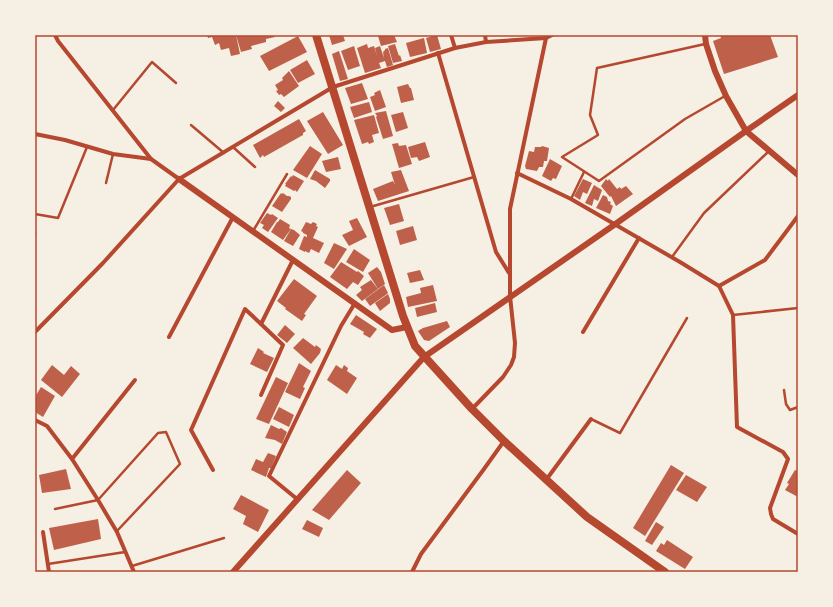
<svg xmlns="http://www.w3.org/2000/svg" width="833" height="607" viewBox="0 0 833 607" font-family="'Nunito Sans',sans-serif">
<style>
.building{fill:#bf614a}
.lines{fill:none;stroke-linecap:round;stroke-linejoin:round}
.service{stroke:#b5482f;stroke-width:2.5}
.minor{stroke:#b5482f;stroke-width:4}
.tertiary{stroke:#b5482f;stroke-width:6}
.primary{stroke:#b5482f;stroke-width:8}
.neatline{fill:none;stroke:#b5482f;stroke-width:1.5}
</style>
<rect width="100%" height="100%" fill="#f6efe4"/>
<g class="building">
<polygon points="207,35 236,35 240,54 231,56 229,48 221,50 219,43 215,45 212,37 208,38"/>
<polygon points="236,35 245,35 245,36 248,35 275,35 275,37 266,39 266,42 251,46 252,49 241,52"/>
<polygon points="329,35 343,35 345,41 332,45"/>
<polygon points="381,35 394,35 397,42 381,46 378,36"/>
<polygon points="437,35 441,49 430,52 426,38"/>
<polygon points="720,35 770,35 778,57 724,74 713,41 721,38"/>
<polygon points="298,36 307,52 269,71 260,56"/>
<polygon points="424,38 427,53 410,57 406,43"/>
<polygon points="367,44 368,48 374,46 377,56 375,48 380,46 384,58 383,52 385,50 385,49 388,48 393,65 387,67 385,61 379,63 381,68 365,73 357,48"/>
<polygon points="395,44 399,56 400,55 402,61 393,63 388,46"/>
<polygon points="354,46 360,66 348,70 341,51"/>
<polygon points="339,51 348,79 340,81 332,54"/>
<polygon points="307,60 315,74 298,83 290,70"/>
<polygon points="289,71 299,86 284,97 281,94 279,95 276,91 278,90 275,85 283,80 282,78"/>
<polygon points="362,83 368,99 351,104 345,88"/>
<polygon points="408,84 410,88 411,88 414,100 401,103 397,87"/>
<polygon points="380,90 386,107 375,111 370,97 375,95 374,93"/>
<polygon points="278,101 285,108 281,112 274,106"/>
<polygon points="369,102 372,112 354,118 350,107"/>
<polygon points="386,111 393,136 383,139 376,117 377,116 375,113"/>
<polygon points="323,112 343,145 328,154 307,121"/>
<polygon points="403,112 408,128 396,132 391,115"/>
<polygon points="374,115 379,133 372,135 374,142 369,144 368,142 362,144 354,120"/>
<polygon points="299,119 306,131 303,133 303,135 264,157 263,155 260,158 253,145"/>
<polygon points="425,142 430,157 419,161 417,157 411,158 408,147"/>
<polygon points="398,143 399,146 406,145 412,164 399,168 392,144"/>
<polygon points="310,146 322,154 307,178 293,170"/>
<polygon points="542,146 549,148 547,161 544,161 543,167 539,167 537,171 526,169 525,166 529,151 534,152 535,147 541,147"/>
<polygon points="338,157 341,169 326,172 322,161"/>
<polygon points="550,159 562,166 556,179 553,178 551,181 542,176"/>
<polygon points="315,170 330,179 330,181 325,188 316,181 310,179"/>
<polygon points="401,170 409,191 378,201 373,189 393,181 395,185 391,172"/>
<polygon points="293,175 304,181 297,192 295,190 294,191 285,186 286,184 285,184 291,176 292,177"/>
<polygon points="583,179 592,183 587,194 583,192 580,200 574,196"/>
<polygon points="606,179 608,181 609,179 617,189 620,187 621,189 626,186 633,194 616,206 611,196 610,197 601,186"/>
<polygon points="594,185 602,190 598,201 594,199 592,206 585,203"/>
<polygon points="281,193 282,194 283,193 287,196 289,196 291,197 291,199 282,212 272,206"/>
<polygon points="603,195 607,197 608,201 611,202 610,204 613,206 610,214 596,208"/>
<polygon points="399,204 404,221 390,225 384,208"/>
<polygon points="267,213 271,215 272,214 278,218 268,232 262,228 264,225 260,223"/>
<polygon points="357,218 367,237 349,246 342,235 353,230 349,221"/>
<polygon points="280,219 290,225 289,228 291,229 283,240 271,232 277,222 278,222"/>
<polygon points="306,222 311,224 313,222 317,224 316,226 318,227 313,238 324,243 319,253 311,249 309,253 305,251 305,252 299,249 304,236 307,237 307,235 303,233 303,232 301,231"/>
<polygon points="413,226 417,240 400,245 396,231"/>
<polygon points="291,229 294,230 300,235 293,246 284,241"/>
<polygon points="334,243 347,249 334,269 324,263"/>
<polygon points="354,249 370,260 363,272 346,262"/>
<polygon points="341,262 357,272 358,271 364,276 358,285 353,282 347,289 330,277"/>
<polygon points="377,267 381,272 385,284 378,289 368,273"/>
<polygon points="420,270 424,280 410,283 407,273"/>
<polygon points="294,279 317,296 304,314 306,315 302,321 285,309 286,308 277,301"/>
<polygon points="371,280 378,289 362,301 356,295 362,290 360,287"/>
<polygon points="384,285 388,293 387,294 370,306 365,299"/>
<polygon points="433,285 437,301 408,307 406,297 421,293 420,288"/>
<polygon points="388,294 390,299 390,303 380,311 375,303"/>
<polygon points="435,303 437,312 417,317 415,308"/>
<polygon points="356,315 377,329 370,338 363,334 364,332 350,324"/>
<polygon points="447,321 450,327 429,341 424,340 418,331 423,328"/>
<polygon points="285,325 295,334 287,343 277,335"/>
<polygon points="303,338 315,347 316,345 321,349 320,353 311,364 293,348"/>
<polygon points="258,348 264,352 263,353 274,358 267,372 250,364"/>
<polygon points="299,363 311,371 303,387 305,388 300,399 285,392"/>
<polygon points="52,365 64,375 71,366 80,374 62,397 41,380"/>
<polygon points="336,365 342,369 344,365 348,368 347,371 357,378 347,394 327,380"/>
<polygon points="276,377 288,383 269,424 256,419"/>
<polygon points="41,387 55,396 43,417 35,412 36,410 35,409 35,397"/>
<polygon points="279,407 294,415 289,427 273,419"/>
<polygon points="271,425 279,429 281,428 287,432 282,444 275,440 265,438"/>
<polygon points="268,453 276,456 271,468 269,468 266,477 251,470 256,459 263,462"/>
<polygon points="671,465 684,473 645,536 633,528"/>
<polygon points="66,469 71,489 42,493 39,475"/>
<polygon points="347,470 361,483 329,520 312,510"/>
<polygon points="795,470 798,471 798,497 785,490 789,484 787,483"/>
<polygon points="686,475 707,487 697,502 676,490"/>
<polygon points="241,495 269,510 258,532 243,524 246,516 233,509"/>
<polygon points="98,519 101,539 54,550 49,528"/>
<polygon points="307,520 323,528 319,537 302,529"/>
<polygon points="656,522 664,527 652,545 645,541"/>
<polygon points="667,540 693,557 685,569 656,551 661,543 664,545"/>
</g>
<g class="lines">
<g class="service">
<polyline points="705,44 597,68 590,115 598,135 562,157 599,181 685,119 725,96"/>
<polyline points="113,110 152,62 176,83"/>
<polyline points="191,125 224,153"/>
<polyline points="233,147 255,167"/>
<polyline points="106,183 113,154"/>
<polyline points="571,199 584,172"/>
<polyline points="370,207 474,177"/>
<polyline points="35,214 58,218 87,147"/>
<polyline points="253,231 287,174"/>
<polyline points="35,233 35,235"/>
<polyline points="672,257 704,213 769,151"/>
<polyline points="733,315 798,308"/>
<polyline points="784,390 786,404 790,410 798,407"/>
<polyline points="591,419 620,433 687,318"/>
<polyline points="55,509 98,500 158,433 166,432 180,464 117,531"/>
<polyline points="48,564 125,552"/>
<polyline points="132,566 224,538"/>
</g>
<g class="minor">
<polyline points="55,35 58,41 151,159 179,179"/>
<polyline points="451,35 455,48 486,42 546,38"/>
<polyline points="485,35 486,42"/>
<polyline points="438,53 496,252 509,273"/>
<polyline points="35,134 65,140 113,154 151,159"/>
<polyline points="517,173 571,199 680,262 719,286 733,315 737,427 783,452 788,459 770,508 771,514 773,519 798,534"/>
<polyline points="719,286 765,260 798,216"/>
<polyline points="35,332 103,263 179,179 333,87 455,48"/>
<polyline points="583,332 639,238"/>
<polyline points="169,337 233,217"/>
<polyline points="261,395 283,345 261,324"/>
<polyline points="472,409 503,377 511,365 514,357 515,343 510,296 510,209 546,38 552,35"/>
<polyline points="35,420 47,426 72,459 98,500 117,532 134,572"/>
<polyline points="72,459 135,380"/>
<polyline points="213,470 191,430 245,309 261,324 293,260"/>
<polyline points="546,480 591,419"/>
<polyline points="297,499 269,476 341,326 355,303"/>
<polyline points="43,532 49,572"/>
<polyline points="412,572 421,554 484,469 504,441"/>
</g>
<g class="tertiary">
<polyline points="705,35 706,44 715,71 726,96 746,131 798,175"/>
<polyline points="179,179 392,330 407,327"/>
<polyline points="233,572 424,357 614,225 746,131 798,95"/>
</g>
<polyline class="primary" points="316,35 403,316 415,346 472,409 504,441 587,517 665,572"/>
</g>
<rect width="833" height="607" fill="none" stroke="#f6efe4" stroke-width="72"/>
<rect x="36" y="36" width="761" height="535" class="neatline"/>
</svg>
